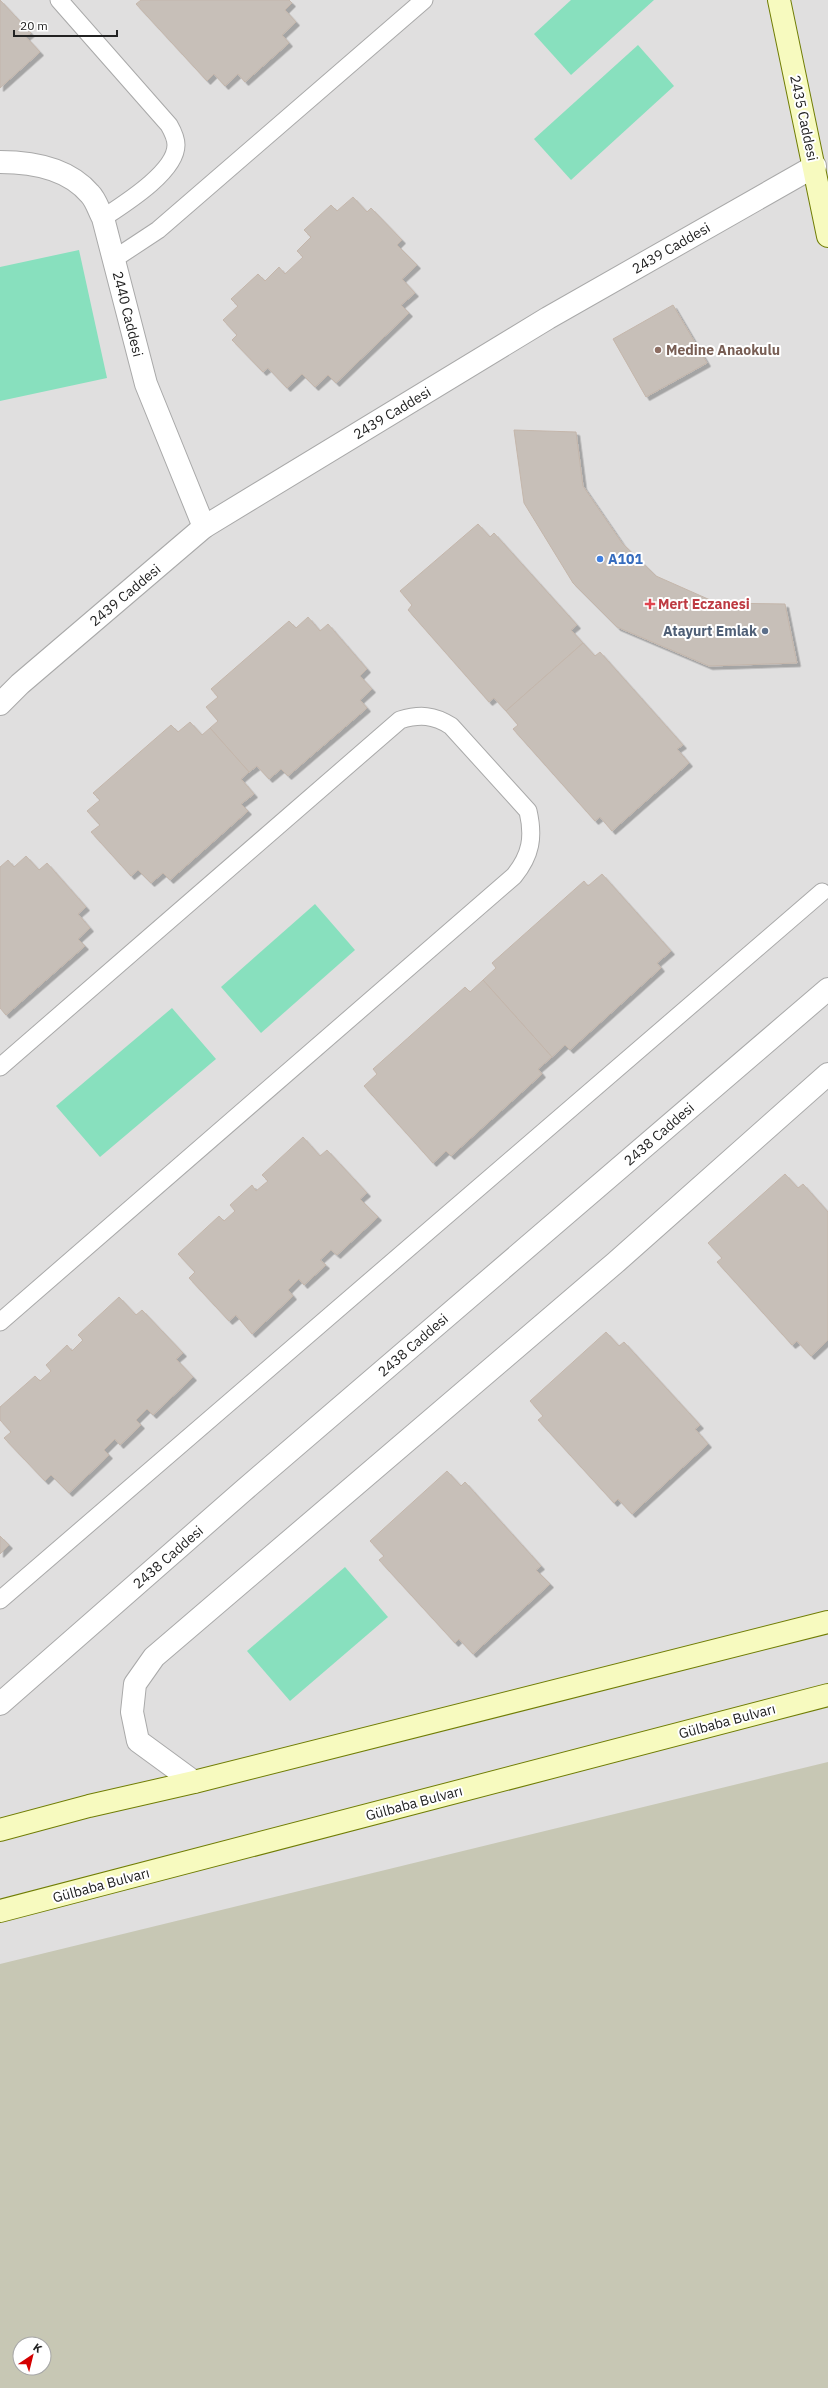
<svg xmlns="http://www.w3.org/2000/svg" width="828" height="2388" viewBox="0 0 828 2388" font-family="'IBM Plex Sans',sans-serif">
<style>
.residential{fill:#e0dfdf;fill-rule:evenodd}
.construction{fill:#c7c7b4;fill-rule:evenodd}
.pitch{fill:#88e0be}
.building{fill:#c7bfb8;stroke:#c4b6ab;filter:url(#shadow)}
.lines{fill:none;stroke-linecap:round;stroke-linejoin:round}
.lane-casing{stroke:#a9a9a9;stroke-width:19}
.street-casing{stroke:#a9a9a9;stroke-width:24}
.secondary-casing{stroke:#707d05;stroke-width:24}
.lane{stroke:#fff;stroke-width:17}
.street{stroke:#fff;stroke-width:22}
.secondary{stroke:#f7fabf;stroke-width:22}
.education-dot{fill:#8d6e63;stroke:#fff;stroke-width:1.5}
.shop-dot{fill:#3f7fe0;stroke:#fff;stroke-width:1.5}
.health-dot{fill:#e0444e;stroke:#fff;stroke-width:1.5}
.service-dot{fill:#5c6f8a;stroke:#fff;stroke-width:1.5}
.labels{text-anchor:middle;stroke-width:4;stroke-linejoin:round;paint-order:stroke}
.street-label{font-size:14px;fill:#222;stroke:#fff}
.education-label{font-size:14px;font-weight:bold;fill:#785e54;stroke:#fff;text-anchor:start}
.shop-label{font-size:14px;font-weight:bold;fill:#366cbe;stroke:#fff;text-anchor:start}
.health-label{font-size:14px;font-weight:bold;fill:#be3a42;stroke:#fff;text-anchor:start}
.service-label{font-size:14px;font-weight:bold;fill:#4e5e75;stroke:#fff;text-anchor:end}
</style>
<defs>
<filter id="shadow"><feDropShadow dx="3.5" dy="3.5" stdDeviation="0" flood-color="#0004"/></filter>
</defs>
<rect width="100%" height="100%" fill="#f2efe9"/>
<path class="residential" d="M0,0h828v2388h-828zM20,2344h24v24h-24z"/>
<path class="construction" d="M828,1762v626h-828v-424zM20,2344h24v24h-24z"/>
<g class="pitch">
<polygon points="571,0 654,0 571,75 534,34"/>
<polygon points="638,45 674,86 571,180 534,139"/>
<polygon points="79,250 107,378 0,401 0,267"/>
<polygon points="315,904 355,950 261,1033 221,987"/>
<polygon points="172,1008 216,1059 100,1157 56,1106"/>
<polygon points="345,1567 388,1617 290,1701 247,1651"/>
</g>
<g class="building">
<polygon points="0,0 31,33 26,37 40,52 0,88"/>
<polygon points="141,0 289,0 292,3 285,10 296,22 282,35 289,43 245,82 238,74 225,86 214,74 207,81 136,4"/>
<polygon points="353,197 367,212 371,208 402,240 397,245 417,265 402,279 415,293 401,305 409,313 336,383 328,375 315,387 302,374 287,388 268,368 263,372 232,340 237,335 223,320 238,306 231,299 258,274 265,281 279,267 285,274 303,257 297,251 311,237 304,230 331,205 337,211"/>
<polygon points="673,305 707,363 646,397 613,339"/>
<polygon points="514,430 576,432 583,486 622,543 656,576 717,603 785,604 797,663 709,666 617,627 573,583 524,503"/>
<polygon points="478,524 490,537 494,533 577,625 571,630 583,643 506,711 494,698 489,702 408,610 412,605 400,591"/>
<polygon points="308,617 320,631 328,624 367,669 360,676 372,689 360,700 367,708 288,776 281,769 269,779 257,766 249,772 210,728 218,721 206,707 218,697 211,689 289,621 296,628"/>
<polygon points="583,643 595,656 600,652 683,745 677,749 689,763 612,831 600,817 595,821 513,729 518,725 506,711"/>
<polygon points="190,722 202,735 210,728 249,772 241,779 254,794 241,804 248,811 170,880 163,873 151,883 138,870 131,876 91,832 100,825 87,811 100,800 93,793 171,725 178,732"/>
<polygon points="26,856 39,870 47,863 86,907 78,914 90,928 78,939 85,946 6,1015 0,1008 0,867 8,860 14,867"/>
<polygon points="602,874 671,951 657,963 661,968 570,1050 565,1045 552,1057 483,980 496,968 492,963 584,881 588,886"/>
<polygon points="483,980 552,1057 538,1069 542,1074 451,1156 446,1151 433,1163 364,1086 377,1074 373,1069 465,987 470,992"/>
<polygon points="303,1137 320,1156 327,1150 367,1193 360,1199 378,1217 337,1255 331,1250 320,1260 326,1265 304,1285 299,1279 288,1290 293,1296 252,1334 236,1315 229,1321 189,1278 195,1272 178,1254 219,1216 224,1221 235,1211 230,1205 252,1185 256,1191 268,1181 262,1175"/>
<polygon points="785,1174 798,1188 803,1184 828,1212 828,1340 811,1356 797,1341 792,1345 717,1262 722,1258 708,1243"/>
<polygon points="119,1297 136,1315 142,1310 183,1353 176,1359 193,1377 153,1415 147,1409 136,1420 141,1425 120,1445 115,1439 104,1450 109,1455 69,1493 51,1475 45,1481 4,1438 11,1432 0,1420 0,1407 35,1376 40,1381 51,1371 46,1365 67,1345 72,1351 83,1340 78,1335"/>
<polygon points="606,1332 619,1346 624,1342 700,1425 695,1429 708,1444 632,1514 618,1499 614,1503 538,1420 543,1416 530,1401"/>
<polygon points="447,1471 461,1486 465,1482 541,1566 536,1570 550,1584 473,1654 459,1639 455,1643 379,1560 384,1556 370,1541"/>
<polygon points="0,1536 9,1545 0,1554"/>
</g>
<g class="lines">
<g class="lane-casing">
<g id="lane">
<path d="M59,0l110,125c4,7 7,13 7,20 0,27 -52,59 -73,73"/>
<polyline points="114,259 158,230 424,0"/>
<path d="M0,1067l400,-347c20,-6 34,-5 51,6l77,85c6,26 3,44 -14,65l-514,446"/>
<polyline points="0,1600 822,892"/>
</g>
</g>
<g class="street-casing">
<g id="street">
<path d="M0,162c32,0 68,6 90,32 6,6 9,17 13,24l43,166 58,143"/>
<polyline points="0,704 20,684 204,527 548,318 815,166"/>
<polyline points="0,1704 243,1491 828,989"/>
<polyline points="194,1782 138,1741 132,1712 135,1684 154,1657 615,1263 828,1074"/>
</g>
</g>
<g class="secondary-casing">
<g id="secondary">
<polyline points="779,0 828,236"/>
<polyline points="0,1830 89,1806 194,1782 828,1622"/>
<polyline points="0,1911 828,1695"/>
</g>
</g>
<use href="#lane" class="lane"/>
<use href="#street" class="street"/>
<use href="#secondary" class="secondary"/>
</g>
<circle class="education-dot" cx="658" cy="350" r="4"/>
<circle class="shop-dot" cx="600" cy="559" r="4"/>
<path class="health-dot" d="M648 598h4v4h4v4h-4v4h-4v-4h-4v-4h4z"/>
<circle class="service-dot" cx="765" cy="631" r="4"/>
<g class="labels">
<g class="street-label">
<text transform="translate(804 118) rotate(78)" y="5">2435 Caddesi</text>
<text transform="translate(671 248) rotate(-30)" y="5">2439 Caddesi</text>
<text transform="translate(128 314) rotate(76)" y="5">2440 Caddesi</text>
<text transform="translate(392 413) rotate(-31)" y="5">2439 Caddesi</text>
<text transform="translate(125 595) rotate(-40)" y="5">2439 Caddesi</text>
<text transform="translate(659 1134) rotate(-41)" y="5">2438 Caddesi</text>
<text transform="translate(413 1345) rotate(-41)" y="5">2438 Caddesi</text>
<text transform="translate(168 1557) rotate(-41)" y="5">2438 Caddesi</text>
<text transform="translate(727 1721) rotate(-15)" y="5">Gülbaba Bulvarı</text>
<text transform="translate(414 1803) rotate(-15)" y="5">Gülbaba Bulvarı</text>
<text transform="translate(101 1885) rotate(-15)" y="5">Gülbaba Bulvarı</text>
</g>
<g class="education-label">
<text x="666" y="355">Medine Anaokulu</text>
</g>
<g class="shop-label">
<text x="608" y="564">A101</text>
</g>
<g class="health-label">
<text x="658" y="609">Mert Eczanesi</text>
</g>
<g class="service-label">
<text x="757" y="636">Atayurt Emlak</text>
</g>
</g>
<g transform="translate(32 2356) rotate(35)"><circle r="19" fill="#ffffff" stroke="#a7a7a7"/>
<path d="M0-3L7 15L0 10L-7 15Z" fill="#d40000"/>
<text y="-6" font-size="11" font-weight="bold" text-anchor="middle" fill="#222222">K</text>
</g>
<path d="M14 30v6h103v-6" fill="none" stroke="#222222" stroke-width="2"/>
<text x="20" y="30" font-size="12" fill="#222222" stroke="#ffffff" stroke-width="3" paint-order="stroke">20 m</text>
</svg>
